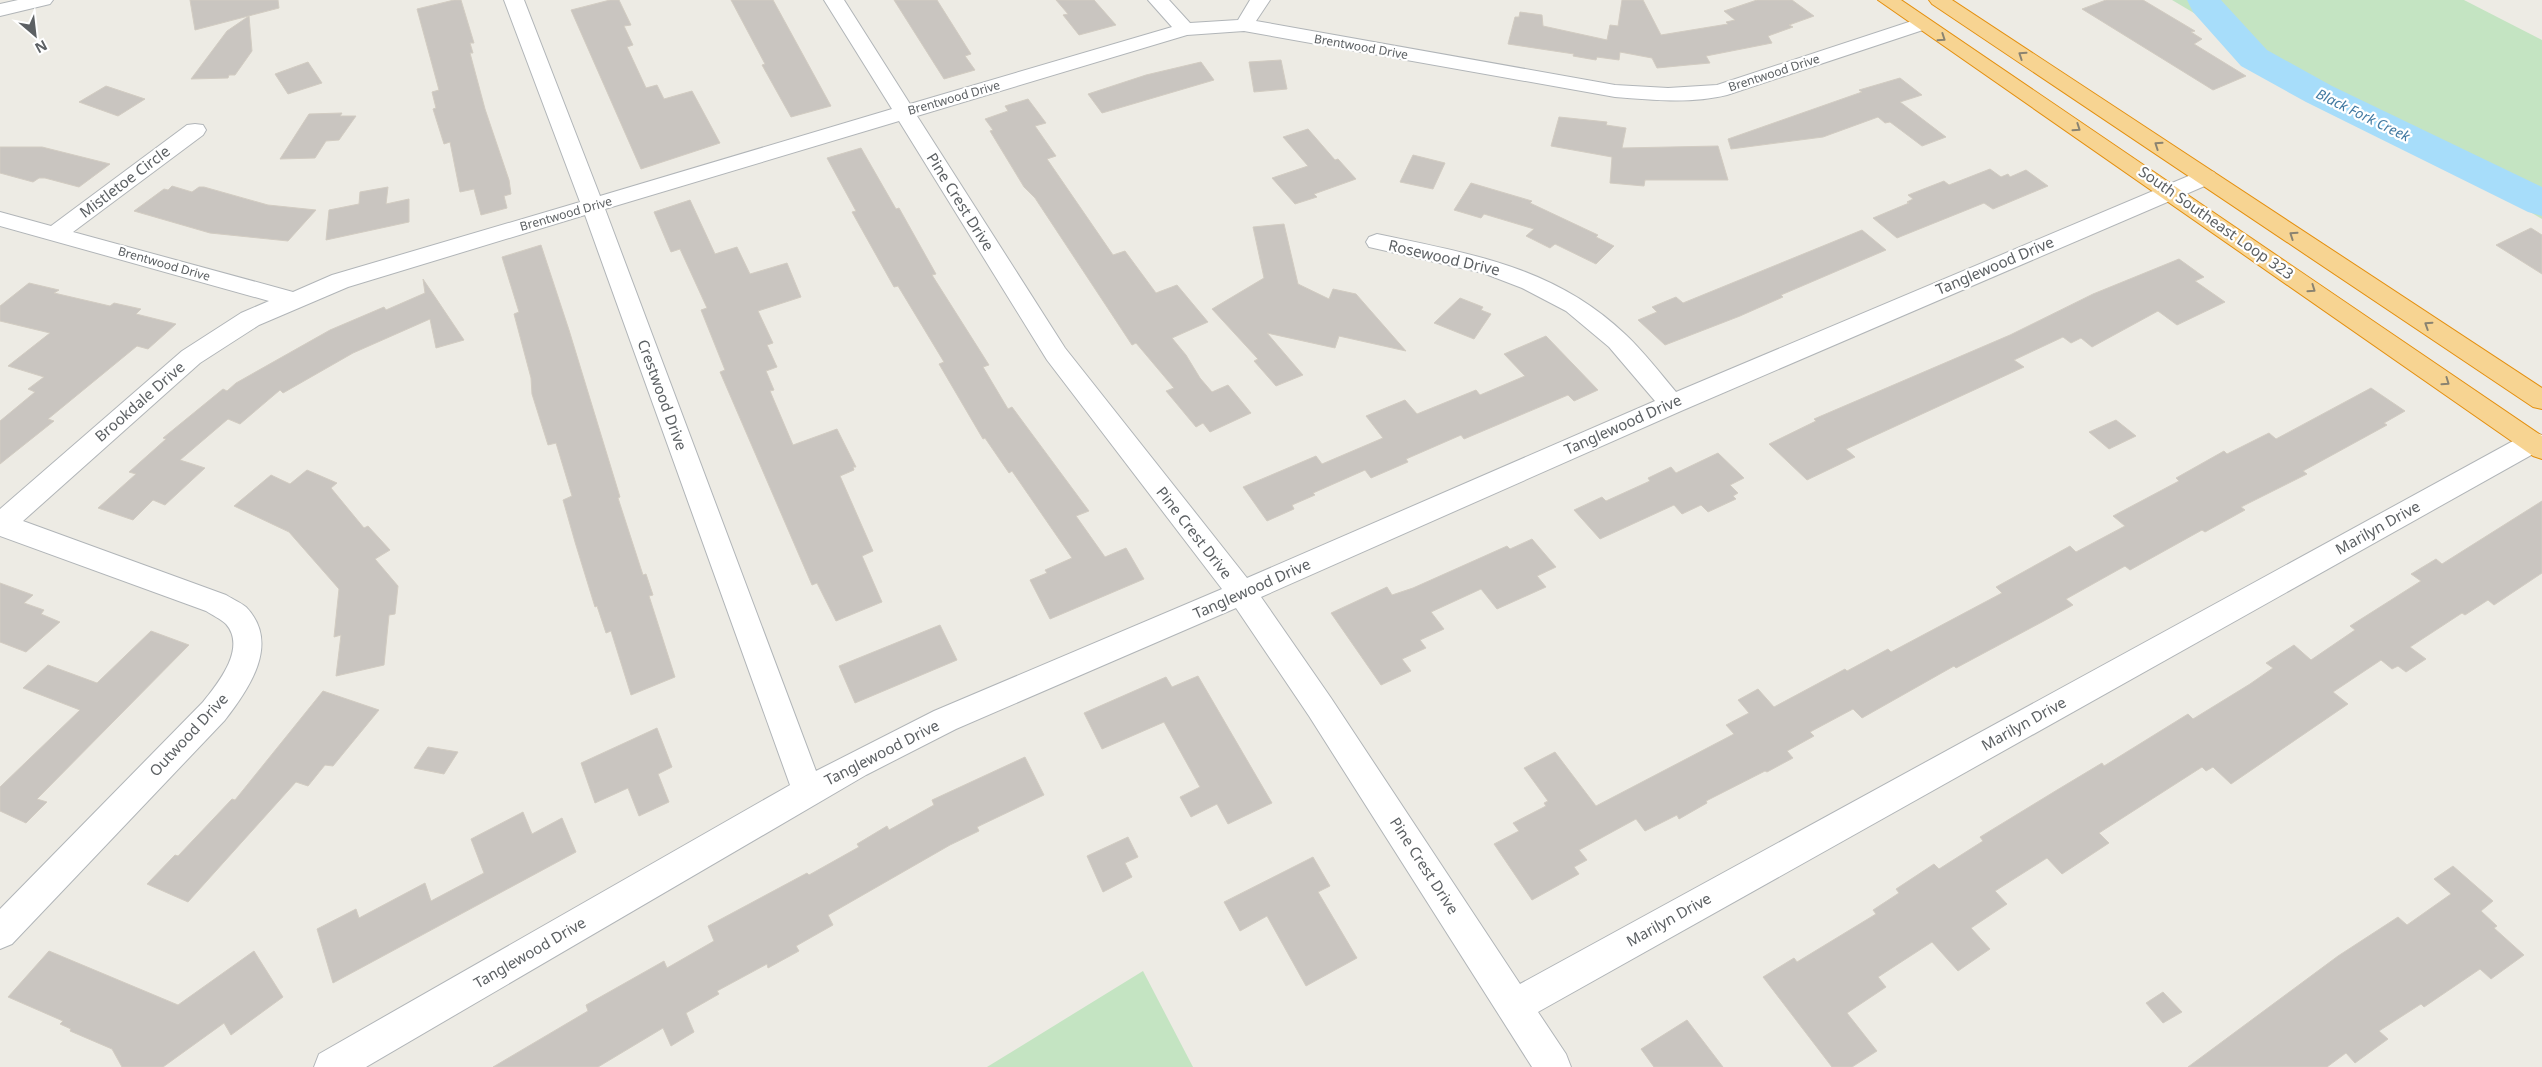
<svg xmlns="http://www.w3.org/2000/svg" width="2542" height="1067" viewBox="0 0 2542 1067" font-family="'Noto Sans',sans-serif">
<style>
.green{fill:#c4e4c2}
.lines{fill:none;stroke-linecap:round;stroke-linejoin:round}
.river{fill:#a7ddfa;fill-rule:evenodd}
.building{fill:#c9c5c0;stroke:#d2ccc2}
.street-casing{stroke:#b1b5b8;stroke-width:2}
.highway-casing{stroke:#e48f0e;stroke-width:2}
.street{fill:#fff;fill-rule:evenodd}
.highway{fill:#f7d492;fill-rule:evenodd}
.oneway{stroke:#8a8371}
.labels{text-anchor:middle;stroke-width:4.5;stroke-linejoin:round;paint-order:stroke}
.far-street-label{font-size:12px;fill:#5c6063;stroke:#fff}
.far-water-label{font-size:14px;font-style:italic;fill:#427aa2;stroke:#fff}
.street-label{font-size:15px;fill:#5c6063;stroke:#fff}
</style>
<rect width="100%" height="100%" fill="#edebe4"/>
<g class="green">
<polygon points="2172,0 2464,0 2542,40 2542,219"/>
<polygon points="1143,971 1193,1067 987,1067"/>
</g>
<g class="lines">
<polygon class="river" points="2187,0 2221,0 2267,50 2332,86 2542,187 2542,216 2528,212 2306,102 2241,66 2193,12"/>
</g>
<g class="building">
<polygon points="190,0 278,0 279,8 195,30"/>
<polygon points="454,0 461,0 474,43 470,43 473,53 470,53 485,109 509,180 511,194 504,196 507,208 481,215 474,189 460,192 450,142 444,144 433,109 436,108 432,92 439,90 417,9"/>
<polygon points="610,0 619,0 631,25 624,26 633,45 627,47 646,88 657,85 664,99 692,91 720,143 641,169 571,10"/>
<polygon points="731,0 773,0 831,106 791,117 762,65 765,64"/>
<polygon points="894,0 937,0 971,54 965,56 975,70 944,79"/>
<polygon points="1056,0 1094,0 1116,25 1079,35 1063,15 1068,14"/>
<polygon points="1622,0 1643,0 1661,35 1728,24 1726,22 1735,20 1724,11 1757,0 1792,0 1814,16 1789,25 1793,27 1768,36 1772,43 1706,56 1710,63 1688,65 1657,68 1652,58 1620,52 1619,60 1597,57 1596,60 1573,56 1574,54 1508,44 1515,17 1519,17 1520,12 1542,15 1543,26 1607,40 1610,25 1618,26"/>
<polygon points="2106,0 2143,0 2195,31 2191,32 2202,39 2194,44 2246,76 2213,90 2082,9"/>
<polygon points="249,16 252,51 235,75 229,75 228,78 191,79 227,31"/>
<polygon points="1281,60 1287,89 1254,92 1249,62"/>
<polygon points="308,62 322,83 288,94 275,74"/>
<polygon points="1201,62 1214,80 1102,113 1088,94 1146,75"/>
<polygon points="1900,78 1922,95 1900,102 1946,137 1922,146 1890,122 1885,123 1878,117 1823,137 1731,149 1728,139 1862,92 1859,90"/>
<polygon points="106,86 145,99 118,116 79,102"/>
<polygon points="1028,99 1046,123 1035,126 1056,156 1047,159 1113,255 1125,251 1156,293 1177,285 1208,322 1172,338 1186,355 1200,378 1212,392 1228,385 1251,413 1210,432 1203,423 1196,427 1166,391 1174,388 1136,343 1132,345 1035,198 1024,187 990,131 993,130 985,119 1008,111 1005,106"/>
<polygon points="342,113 340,116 356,116 339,140 326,141 315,158 280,159 309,114"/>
<polygon points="1559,117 1607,122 1606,125 1626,128 1622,148 1718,146 1728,180 1645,180 1644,186 1610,183 1612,157 1551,146"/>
<polygon points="1308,129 1335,160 1338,159 1356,179 1314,194 1317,197 1295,204 1272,178 1308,166 1283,137"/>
<polygon points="0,147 42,147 110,164 79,187 45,178 39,178 33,182 0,173"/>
<polygon points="861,148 896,209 899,208 936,274 932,275 989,365 983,367 1008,409 1012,407 1089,511 1076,516 1105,557 1126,548 1144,579 1050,619 1030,580 1047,573 1045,570 1072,558 1012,471 1009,473 985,438 983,439 939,364 944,362 898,286 894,287 852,212 856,211 827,158"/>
<polygon points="1413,155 1445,163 1433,189 1400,182"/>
<polygon points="1990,169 2001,177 2008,174 2010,177 2026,170 2048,186 1993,209 1984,203 1897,238 1873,218 1909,203 1907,202 1913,199 1908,195 1944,181 1949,185"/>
<polygon points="1471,183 1532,201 1530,203 1598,235 1596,237 1614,246 1596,264 1555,244 1550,248 1526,236 1534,229 1484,214 1481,218 1454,210"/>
<polygon points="172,186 192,192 199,187 204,187 268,205 316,210 288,241 210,233 134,211 164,189 168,190"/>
<polygon points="388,187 386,204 409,199 409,222 326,240 329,210 359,204 360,192"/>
<polygon points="690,200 715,254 737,247 750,274 787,263 801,297 758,311 773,343 767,345 777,367 766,371 774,390 770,391 793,445 837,429 856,467 853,467 854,470 840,476 873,551 862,556 882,602 836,621 817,583 812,585 720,372 725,370 701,310 707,308 680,249 671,252 654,212"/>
<polygon points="1284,224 1298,284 1329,299 1333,289 1356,294 1406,351 1339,336 1335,348 1267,333 1303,375 1276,386 1254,361 1258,359 1212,309 1264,278 1253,227"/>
<polygon points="2531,228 2542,235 2542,274 2496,245"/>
<polygon points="1862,230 1886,250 1781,295 1783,297 1740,316 1665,345 1638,320 1657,312 1652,307 1676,297 1683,303"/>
<polygon points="541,245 569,330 620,497 618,498 643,575 646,574 653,595 649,596 675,677 631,695 611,631 606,633 597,606 595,607 575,542 563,500 572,496 556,443 548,445 532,394 531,378 514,314 519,312 502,257"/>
<polygon points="2179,259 2204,277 2195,281 2225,302 2177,325 2158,311 2092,347 2081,338 2071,343 2063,337 2014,360 2024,367 1846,449 1855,457 1807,480 1769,444 1816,421 1814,419 2010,335 2093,294"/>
<polygon points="423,279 464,340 436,348 430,319 353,353 283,393 280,390 240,424 228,419 180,460 205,468 165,505 153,500 133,520 98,508 136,474 129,472 166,439 163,438 223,389 227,391 236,383 330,330 384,307 386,310 425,293"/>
<polygon points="29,283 59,290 54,293 110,306 114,303 141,309 136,314 176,324 148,349 137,346 48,419 54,421 0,464 0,421 35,392 28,389 44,377 8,366 50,333 0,321 0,306"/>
<polygon points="1460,298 1483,307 1481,310 1491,314 1474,339 1434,323"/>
<polygon points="1546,336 1598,390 1574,401 1568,395 1464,439 1461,435 1406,459 1408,462 1371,478 1365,470 1313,493 1315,495 1292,505 1294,509 1267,521 1243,487 1316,456 1322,464 1383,438 1366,416 1405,400 1417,414 1476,390 1480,395 1525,376 1504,354"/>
<polygon points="2371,388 2405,411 2384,423 2387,425 2303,471 2307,474 2241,507 2245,510 2205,532 2202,530 2130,570 2125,566 2066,599 2073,605 2042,622 1956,668 1954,666 1862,718 1853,709 1810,732 1814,736 1787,751 1793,758 1767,772 1765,771 1706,801 1707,803 1679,819 1677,815 1645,831 1636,819 1579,850 1587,860 1574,867 1579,874 1532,900 1494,844 1519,831 1513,823 1546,806 1544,803 1548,801 1524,768 1555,752 1596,806 1734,734 1726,725 1749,713 1738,700 1758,689 1774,707 1845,669 1847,671 1888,649 1891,652 2002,593 1996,587 2070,546 2076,552 2125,526 2113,516 2179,481 2176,478 2224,451 2227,454 2269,433 2276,439"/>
<polygon points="2116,420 2136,436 2109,449 2089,432"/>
<polygon points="1718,453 1744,478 1730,485 1738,493 1733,496 1736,499 1708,512 1701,505 1682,514 1674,505 1600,539 1574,510 1602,497 1606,501 1650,481 1648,478 1671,467 1676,473"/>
<polygon points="307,470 337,483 331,488 364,528 368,526 390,550 375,559 398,586 395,614 389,615 384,665 336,676 341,635 334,637 339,589 289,532 234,506 271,475 290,484"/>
<polygon points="2542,501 2542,573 2494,605 2488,600 2465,615 2462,613 2410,647 2426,659 2406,672 2398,666 2392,669 2381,660 2333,692 2348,704 2231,784 2213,767 2206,771 2202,767 2099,833 2109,843 2062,874 2047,858 1995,891 2007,904 1971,928 1990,949 1958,971 1932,942 1878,977 1886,987 1847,1013 1877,1051 1852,1067 1832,1067 1763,977 1794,958 1797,962 1876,914 1873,910 1899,893 1896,889 1934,864 1939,869 1983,841 1980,837 2057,790 2102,763 2104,766 2188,714 2193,719 2250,684 2273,668 2266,663 2294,645 2311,660 2355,630 2350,626 2421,581 2411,574 2436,559 2442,564"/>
<polygon points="1532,539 1556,567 1537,576 1546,587 1497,609 1481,589 1431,612 1444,629 1420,640 1426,648 1402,659 1411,671 1381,685 1331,613 1387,587 1392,595 1413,588 1507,546 1510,549"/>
<polygon points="0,583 33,595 24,603 44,610 41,614 60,622 26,652 0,642"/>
<polygon points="940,625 957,660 855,703 839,666"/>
<polygon points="151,631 189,645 37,799 47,802 26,823 0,811 0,787 80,710 23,688 48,665 97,683"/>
<polygon points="1198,676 1272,803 1228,824 1217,804 1191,817 1180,797 1200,787 1164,722 1102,749 1084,713 1166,677 1172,687"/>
<polygon points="323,691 379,710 333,766 325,765 308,786 296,782 188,902 147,884 175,855 178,856 232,799 235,800"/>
<polygon points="657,728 672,767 658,774 669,802 639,816 628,788 595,803 581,763"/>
<polygon points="428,747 458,752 444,774 414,768"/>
<polygon points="1025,757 1044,795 977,827 979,831 950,845 828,915 833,925 796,946 799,951 768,968 767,964 717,991 719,994 686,1013 694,1032 671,1046 663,1028 598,1067 493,1067 588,1011 586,1005 664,961 667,968 714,941 708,926 807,873 809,875 859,847 857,844 887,826 889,830 934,805 932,800"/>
<polygon points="523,812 532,834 562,818 576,852 333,983 317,929 356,909 359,918 425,883 431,901 484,873 471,839"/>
<polygon points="1128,837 1138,857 1125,863 1132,877 1103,892 1087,856"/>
<polygon points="1313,857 1330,886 1318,892 1357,958 1306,986 1267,916 1240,931 1224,902"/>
<polygon points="2453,866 2493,901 2481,911 2497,926 2494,928 2524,955 2491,979 2480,969 2424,1007 2421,1004 2379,1031 2388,1039 2355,1063 2346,1053 2327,1067 2188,1067 2338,956 2398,917 2407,925 2451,894 2434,879"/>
<polygon points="49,951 178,1005 254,951 283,997 231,1035 224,1023 163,1067 122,1067 112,1049 70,1031 71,1029 60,1024 63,1021 8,997"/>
<polygon points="2163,992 2182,1012 2163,1023 2146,1003"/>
<polygon points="1687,1020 1723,1067 1654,1067 1641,1049"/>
</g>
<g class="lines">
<g class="street-casing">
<g id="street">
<polygon points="18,0 53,0 50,4 0,16 0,4"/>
<path d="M504,0h20l76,196 292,-87 -68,-109h20l66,104 262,-77 -24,-27h21l21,23 48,-3 12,-20h20l-14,21 359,64 53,3 49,-3 198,-65h14l3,4 -3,4 -202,67c-36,9 -75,5 -112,2l-371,-66 -57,4 -270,81 148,232 182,230 408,-177 -46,-54 -43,-36 -44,-23 -39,-15 -114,-26 -3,-5 3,-5 8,-3c93,20 177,32 249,101 18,17 34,38 50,57l522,-220 8,-2 8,2 3,5 -3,5 -533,229 -420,186 70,101 189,286 1004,-549 9,-3 9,3v14l-1004,563 28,42 5,13h-39l-223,-351 -73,-108 -280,121 -90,46 -500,292h-52l5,-13 471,-269 -205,-570 -237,72 -89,38 -59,38 -177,158 203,74c6,4 14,7 20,12 35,36 3,82 -21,113l-213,224 -12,5v-40l203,-207c15,-19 44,-54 23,-78 -5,-5 -14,-9 -20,-13l-206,-75v-27l182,-158 59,-38 28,-12 -269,-75v-14l51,14 136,-101 8,-1 8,1 3,5 -3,5 -130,97 220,60 39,-17 248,-73zM899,121l148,239 175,229 -288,122 -118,60 -211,-562z"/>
</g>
</g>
<g class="highway-casing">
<g id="highway">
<polygon points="1878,0 1901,0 2542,436 2542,459 2533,456"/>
<polygon points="1929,0 1952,0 2542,388 2542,409 2533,407 1932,4"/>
</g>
</g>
<use href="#street" class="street"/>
<use href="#highway" class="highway"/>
</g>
<defs><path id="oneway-chevron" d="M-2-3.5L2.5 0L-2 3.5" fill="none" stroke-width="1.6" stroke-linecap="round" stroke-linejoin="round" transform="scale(1.25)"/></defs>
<g class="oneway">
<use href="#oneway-chevron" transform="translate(1942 38) rotate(34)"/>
<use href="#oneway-chevron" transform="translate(2022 55) rotate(-146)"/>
<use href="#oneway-chevron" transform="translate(2077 128) rotate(34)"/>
<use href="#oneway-chevron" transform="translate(2158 145) rotate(-146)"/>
<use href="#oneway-chevron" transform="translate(2293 235) rotate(-146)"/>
<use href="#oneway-chevron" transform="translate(2312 289) rotate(35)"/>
<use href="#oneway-chevron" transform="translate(2428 325) rotate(-147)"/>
<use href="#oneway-chevron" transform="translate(2446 382) rotate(35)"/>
</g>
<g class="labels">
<g class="far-street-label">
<text transform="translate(1361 47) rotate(10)" y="4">Brentwood Drive</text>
<text transform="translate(1774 73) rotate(-18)" y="4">Brentwood Drive</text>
<text transform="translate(954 98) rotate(-16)" y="4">Brentwood Drive</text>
<text transform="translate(566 214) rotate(-16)" y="4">Brentwood Drive</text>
<text transform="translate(164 264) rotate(16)" y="4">Brentwood Drive</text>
</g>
<g class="far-water-label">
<text transform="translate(2363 115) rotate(26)" y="5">Black Fork Creek</text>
</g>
<g class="street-label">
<text transform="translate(125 182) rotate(-37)" y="5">Mistletoe Circle</text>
<text transform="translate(960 202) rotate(58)" y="5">Pine Crest Drive</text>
<text transform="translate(2216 223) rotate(35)" y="5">South Southeast Loop 323</text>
<text transform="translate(1444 258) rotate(13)" y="5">Rosewood Drive</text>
<text transform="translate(1995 266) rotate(-23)" y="5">Tanglewood Drive</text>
<text transform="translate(662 395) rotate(70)" y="5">Crestwood Drive</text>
<text transform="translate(140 402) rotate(-41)" y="5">Brookdale Drive</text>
<text transform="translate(1623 425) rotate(-24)" y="5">Tanglewood Drive</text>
<text transform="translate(2378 528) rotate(-29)" y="5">Marilyn Drive</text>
<text transform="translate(1194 533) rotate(52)" y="5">Pine Crest Drive</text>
<text transform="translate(1252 589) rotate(-24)" y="5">Tanglewood Drive</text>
<text transform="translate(2024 724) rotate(-29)" y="5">Marilyn Drive</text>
<text transform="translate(189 735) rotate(-47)" y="5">Outwood Drive</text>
<text transform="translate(882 753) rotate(-27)" y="5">Tanglewood Drive</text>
<text transform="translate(1424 866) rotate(57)" y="5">Pine Crest Drive</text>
<text transform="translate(1669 920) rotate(-29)" y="5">Marilyn Drive</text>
<text transform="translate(530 953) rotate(-30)" y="5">Tanglewood Drive</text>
</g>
</g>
<g transform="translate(35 35) rotate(152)" stroke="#ffffff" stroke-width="4" paint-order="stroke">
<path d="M0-4L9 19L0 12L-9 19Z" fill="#5c6063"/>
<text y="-8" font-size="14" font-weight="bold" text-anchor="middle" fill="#5c6063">N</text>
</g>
</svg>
